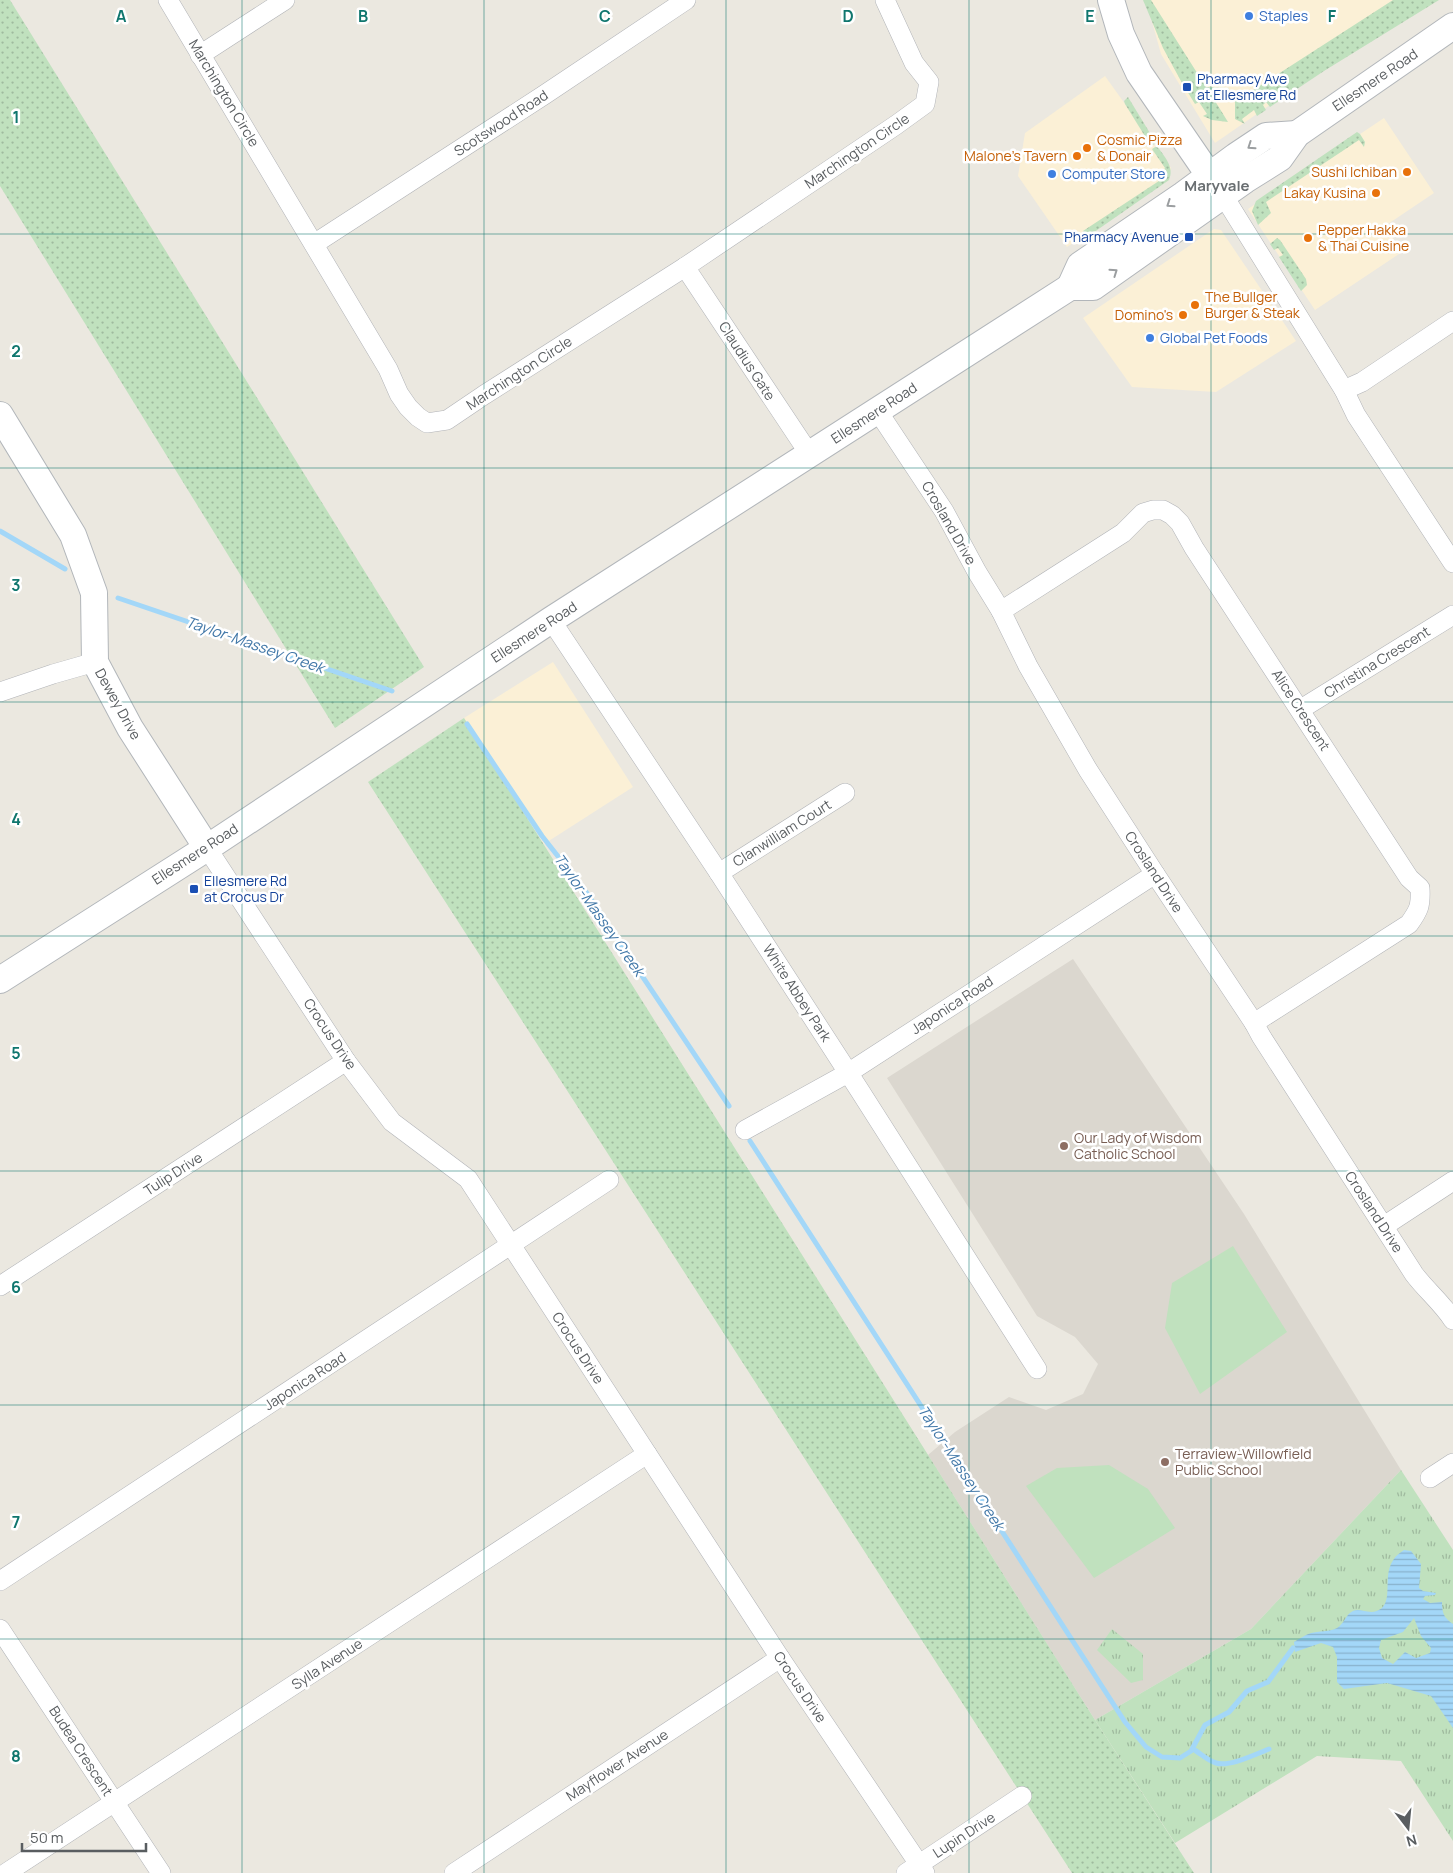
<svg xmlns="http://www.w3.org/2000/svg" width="1453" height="1873" viewBox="0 0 1453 1873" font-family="Manrope,sans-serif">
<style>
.commercial{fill:#fbf0d6}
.education{fill:#dbd7cf}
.grass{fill:url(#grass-dots)}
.park{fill:url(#park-tufts)}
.garden{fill:#c0e1be}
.water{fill:url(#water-rules);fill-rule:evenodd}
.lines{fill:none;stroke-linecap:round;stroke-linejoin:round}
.stream{stroke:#a3d7f8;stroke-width:5}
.street-casing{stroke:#b1b3b7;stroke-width:20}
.secondary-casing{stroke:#b2b6ba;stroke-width:28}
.street{stroke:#fff;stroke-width:19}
.secondary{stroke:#fff;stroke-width:26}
.oneway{stroke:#9b9ea0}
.grid{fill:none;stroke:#0f766e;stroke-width:1;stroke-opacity:0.55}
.shop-dot{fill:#3f7fe0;stroke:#fff;stroke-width:2}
.transit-dot{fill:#1a4fb4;stroke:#fff;stroke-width:2}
.food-dot{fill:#e8710a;stroke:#fff;stroke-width:2}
.education-dot{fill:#8d6e63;stroke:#fff;stroke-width:2}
.labels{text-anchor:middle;stroke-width:5;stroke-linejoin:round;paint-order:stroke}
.shop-label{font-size:14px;fill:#366cbe;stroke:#fff;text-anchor:start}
.transit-label{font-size:14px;fill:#164399;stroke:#fff;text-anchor:start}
.street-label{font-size:14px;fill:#595d60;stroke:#fff}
.food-label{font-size:14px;fill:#c56008;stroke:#fff;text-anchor:end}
.education-label{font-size:14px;fill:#785e54;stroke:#fff;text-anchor:start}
.neighbourhood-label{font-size:15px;font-weight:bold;fill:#6a6f72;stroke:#fff}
.water-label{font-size:15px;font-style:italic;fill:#4278a8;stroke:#fff}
.grid-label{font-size:16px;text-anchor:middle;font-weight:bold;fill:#0f766e;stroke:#fff;stroke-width:5;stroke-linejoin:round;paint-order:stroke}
</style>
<defs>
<pattern id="grass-dots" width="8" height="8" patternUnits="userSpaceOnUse" patternTransform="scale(1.25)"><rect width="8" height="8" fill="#c0e1be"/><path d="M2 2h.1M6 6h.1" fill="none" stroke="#9fba9e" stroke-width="1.8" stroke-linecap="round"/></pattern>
<pattern id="park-tufts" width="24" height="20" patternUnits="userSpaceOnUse" patternTransform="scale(1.25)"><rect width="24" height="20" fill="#c0e1be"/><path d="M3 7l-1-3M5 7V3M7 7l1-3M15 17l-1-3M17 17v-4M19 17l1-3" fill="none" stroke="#9fba9e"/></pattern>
<pattern id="water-rules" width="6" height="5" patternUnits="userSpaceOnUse" patternTransform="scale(1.25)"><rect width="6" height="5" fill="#a3d7f8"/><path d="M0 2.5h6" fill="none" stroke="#88b2cc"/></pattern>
</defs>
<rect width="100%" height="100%" fill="#ebe8e0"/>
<g class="commercial">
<polygon points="1146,0 1422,0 1215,143 1161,54"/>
<polygon points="1105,76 1171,168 1167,180 1067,247 1018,176 1025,133"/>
<polygon points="1384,118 1434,193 1385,226 1402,252 1315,310 1248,209"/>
<polygon points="1214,229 1221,230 1296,341 1216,392 1132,387 1083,318"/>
<polygon points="553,662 633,787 544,844 464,718"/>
</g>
<polygon class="education" points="1073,959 1244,1214 1401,1470 1251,1629 1095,1720 928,1455 955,1432 1009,1397 1046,1410 1083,1394 1098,1364 1075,1337 1037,1316 887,1078"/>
<g class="grass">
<polygon points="0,0 10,0 424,667 335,728 0,186"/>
<polygon points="1143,0 1151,0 1206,87 1229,88 1228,92 1215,101 1228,122 1212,120 1203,116 1207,114 1199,102 1195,104 1187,91 1191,89 1187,81 1182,83 1163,48"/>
<polygon points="1393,0 1439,0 1324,71 1270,107 1266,102 1263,105 1266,110 1257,116 1254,110 1242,119 1245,124 1235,119 1235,96 1236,93 1241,98"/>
<polygon points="1128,97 1156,143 1151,146 1125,104 1124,101"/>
<polygon points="1357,132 1360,134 1365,142 1364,147 1359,140 1266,202 1271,213 1258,225 1252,211 1256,201"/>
<path d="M1157,146c7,10 18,21 12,34l-79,55 -4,-1 -3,-3 82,-54 -2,-6 2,-3 -13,-19z"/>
<polygon points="1277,238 1280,240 1306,279 1307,285 1301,291 1279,257 1283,255 1278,248 1274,250 1270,244"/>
<polygon points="464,718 1095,1720 1194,1873 1072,1873 368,782"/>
</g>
<g class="park">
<polygon points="1401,1470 1453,1550 1453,1841 1401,1761 1317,1756 1175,1843 1095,1720 1251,1629"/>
<polygon points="1112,1629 1143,1654 1143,1680 1131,1683 1097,1650"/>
</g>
<g class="garden">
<polygon points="1233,1246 1287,1332 1200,1394 1165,1328 1172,1283"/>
<polygon points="1109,1465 1148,1489 1175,1528 1094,1578 1026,1486 1057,1468"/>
</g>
<path class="water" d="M1404,1550l7,1 10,13 -2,24 4,3 13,2 -1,2 -10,1 -2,3 7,4 12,-1c0,11 2,16 11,22v104l-22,-32 -44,-13 -43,6 -7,-7v-25l-4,-10 -12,-4 -26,9 -1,-10c5,-3 11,-7 17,-9 7,-2 19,-1 26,-5 7,-4 9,-14 16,-17 8,-4 18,6 29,-3 13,-13 -5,-42 22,-58zM1414,1618l7,18 10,12 -1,5 -14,5 -11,-6 -12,12 -11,-6 -3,-10 2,-8 22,-8z"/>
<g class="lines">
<g class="stream">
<polyline points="0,531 65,569"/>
<polyline points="118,598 392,691"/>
<polyline points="467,724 542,836 586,892 729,1106"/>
<polyline points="750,1141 1125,1722 1146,1747 1162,1757 1180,1758 1191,1751 1205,1725 1229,1712 1247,1691 1268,1682 1293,1648"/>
<path d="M1193,1749c7,4 15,12 23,14 14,4 40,-9 53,-14"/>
</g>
<g class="street-casing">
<g id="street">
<polyline points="168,0 388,369 399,394 408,407 418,417 427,423 447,420 484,395 685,267 896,125 925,104 929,82 914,63 885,0"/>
<polyline points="200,55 285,0"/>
<polyline points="1223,195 1344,390 1356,415 1453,563"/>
<polyline points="314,244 544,95 686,0"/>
<polyline points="685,267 810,455"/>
<polyline points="1344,390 1362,382 1453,321"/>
<path d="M877,410l67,101 33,61 24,39 27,55 60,104 67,104 99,149 7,13 153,238c12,16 28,29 39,46"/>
<path d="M1001,611l122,-78 20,-20 10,-3h10l9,5 8,8 14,25 215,330 11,10c1,18 -1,22 -11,36l-155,99"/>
<polyline points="551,620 719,873 860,1091 1037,1369"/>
<polyline points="0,692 53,674 95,662"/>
<polyline points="1301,709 1453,615"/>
<polyline points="207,848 346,1061 392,1122 468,1179 780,1658 925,1873"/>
<polyline points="719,873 845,793"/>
<polyline points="745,1130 848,1073 1155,874"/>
<polyline points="1384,1226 1453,1181"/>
<polyline points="0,1286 346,1061"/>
<polyline points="1430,1478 1453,1463"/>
<polyline points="0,1581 609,1180"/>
<polyline points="0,1629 161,1873"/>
<polyline points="6,1873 647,1454"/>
<polyline points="454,1873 780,1658"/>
<polyline points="906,1873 1022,1796"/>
</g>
</g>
<g class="secondary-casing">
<g id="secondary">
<polyline points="1111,0 1121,34 1139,73 1220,191"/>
<polyline points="1070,287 1080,265 1183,195 1236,156 1266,136 1297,134"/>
<polyline points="0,415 73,535 94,593 95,662 130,728 207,848"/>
<polyline points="0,980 207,848 551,620 1070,287 1093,287 1245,180 1280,158 1297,134 1453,26"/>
</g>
</g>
<use href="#street" class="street"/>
<use href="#secondary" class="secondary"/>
</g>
<defs><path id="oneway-chevron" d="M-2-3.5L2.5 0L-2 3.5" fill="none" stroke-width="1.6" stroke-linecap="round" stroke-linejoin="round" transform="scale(1.25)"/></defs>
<g class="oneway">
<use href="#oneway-chevron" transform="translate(1251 146) rotate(146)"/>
<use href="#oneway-chevron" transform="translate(1170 204) rotate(146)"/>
<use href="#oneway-chevron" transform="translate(1114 272) rotate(-35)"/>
</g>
<path class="grid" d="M242,0v1873M484,0v1873M726,0v1873M969,0v1873M1211,0v1873M0,234h1453M0,468h1453M0,702h1453M0,936h1453M0,1171h1453M0,1405h1453M0,1639h1453"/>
<g class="shop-dot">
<circle cx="1249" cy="16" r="5"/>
<circle cx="1052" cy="174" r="5"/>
<circle cx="1150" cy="338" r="5"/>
</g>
<g class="transit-dot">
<rect x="1182" y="82" width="10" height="10" rx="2.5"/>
<rect x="1184" y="232" width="10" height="10" rx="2.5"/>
<rect x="189" y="884" width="10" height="10" rx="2.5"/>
</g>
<g class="food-dot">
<circle cx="1087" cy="148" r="5"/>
<circle cx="1077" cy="156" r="5"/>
<circle cx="1407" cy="172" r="5"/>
<circle cx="1376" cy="193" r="5"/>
<circle cx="1308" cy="238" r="5"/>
<circle cx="1195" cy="305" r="5"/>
<circle cx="1183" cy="315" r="5"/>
</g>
<g class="education-dot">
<circle cx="1064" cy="1146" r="5"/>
<circle cx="1165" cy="1462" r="5"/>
</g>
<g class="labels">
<g class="shop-label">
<text x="1259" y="21">Staples</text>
<text x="1062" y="179">Computer Store</text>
<text x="1160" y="343">Global Pet Foods</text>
</g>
<g class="transit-label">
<text x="1197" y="84">Pharmacy Ave<tspan x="1197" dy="16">at Ellesmere Rd</tspan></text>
<text x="1179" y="242" text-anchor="end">Pharmacy Avenue</text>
<text x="204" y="886">Ellesmere Rd<tspan x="204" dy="16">at Crocus Dr</tspan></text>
</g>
<g class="street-label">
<text transform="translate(1375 80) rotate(-34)" y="5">Ellesmere Road</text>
<text transform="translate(224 93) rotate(59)" y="5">Marchington Circle</text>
<text transform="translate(501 123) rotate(-33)" y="5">Scotswood Road</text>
<text transform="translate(857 151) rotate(-34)" y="5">Marchington Circle</text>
<text transform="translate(747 361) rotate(57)" y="5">Claudius Gate</text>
<text transform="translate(519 373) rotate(-33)" y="5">Marchington Circle</text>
<text transform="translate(874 413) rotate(-33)" y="5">Ellesmere Road</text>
<text transform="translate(949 523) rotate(60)" y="5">Crosland Drive</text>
<text transform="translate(534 632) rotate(-33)" y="5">Ellesmere Road</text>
<text transform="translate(1377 662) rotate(-32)" y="5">Christina Crescent</text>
<text transform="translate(118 704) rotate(61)" y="5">Dewey Drive</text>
<text transform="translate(1301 710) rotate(57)" y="5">Alice Crescent</text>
<text transform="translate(782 833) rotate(-32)" y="5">Clanwilliam Court</text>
<text transform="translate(195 854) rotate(-33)" y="5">Ellesmere Road</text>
<text transform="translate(1154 872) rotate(57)" y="5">Crosland Drive</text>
<text transform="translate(797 993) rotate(57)" y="5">White Abbey Park</text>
<text transform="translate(952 1005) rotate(-33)" y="5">Japonica Road</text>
<text transform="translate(330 1034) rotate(56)" y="5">Crocus Drive</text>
<text transform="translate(173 1174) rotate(-33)" y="5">Tulip Drive</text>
<text transform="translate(1374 1212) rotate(57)" y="5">Crosland Drive</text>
<text transform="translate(578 1348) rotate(57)" y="5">Crocus Drive</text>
<text transform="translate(305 1381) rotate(-33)" y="5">Japonica Road</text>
<text transform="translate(327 1664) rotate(-33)" y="5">Sylla Avenue</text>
<text transform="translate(800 1687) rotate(56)" y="5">Crocus Drive</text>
<text transform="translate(81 1751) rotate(57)" y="5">Budea Crescent</text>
<text transform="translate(617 1765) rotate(-33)" y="5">Mayflower Avenue</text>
<text transform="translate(964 1835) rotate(-33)" y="5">Lupin Drive</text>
</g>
<g class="food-label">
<text x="1097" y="145" text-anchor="start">Cosmic Pizza<tspan x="1097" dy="16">&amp; Donair</tspan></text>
<text x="1067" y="161">Malone's Tavern</text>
<text x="1397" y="177">Sushi Ichiban</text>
<text x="1366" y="198">Lakay Kusina</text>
<text x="1318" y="235" text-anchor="start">Pepper Hakka<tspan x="1318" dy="16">&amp; Thai Cuisine</tspan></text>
<text x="1205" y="302" text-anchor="start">The Bullger<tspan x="1205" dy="16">Burger &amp; Steak</tspan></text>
<text x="1173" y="320">Domino's</text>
</g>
<g class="education-label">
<text x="1074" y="1143">Our Lady of Wisdom<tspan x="1074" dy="16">Catholic School</tspan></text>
<text x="1175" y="1459">Terraview-Willowfield<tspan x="1175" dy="16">Public School</tspan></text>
</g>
<g class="neighbourhood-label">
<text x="1217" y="191">Maryvale</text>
</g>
<g class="water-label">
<text transform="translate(255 645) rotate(19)" y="5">Taylor-Massey Creek</text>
<text transform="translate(599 915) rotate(55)" y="5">Taylor-Massey Creek</text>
<text transform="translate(961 1468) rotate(57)" y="5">Taylor-Massey Creek</text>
</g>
</g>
<g class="grid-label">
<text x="121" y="22">A</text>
<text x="363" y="22">B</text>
<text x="605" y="22">C</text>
<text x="848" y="22">D</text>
<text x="1090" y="22">E</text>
<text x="1332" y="22">F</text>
<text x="16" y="123">1</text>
<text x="16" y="357">2</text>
<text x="16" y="591">3</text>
<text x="16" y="825">4</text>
<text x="16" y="1059">5</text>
<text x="16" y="1293">6</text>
<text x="16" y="1528">7</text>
<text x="16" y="1762">8</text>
</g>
<g transform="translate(1408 1828) rotate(164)" stroke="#ffffff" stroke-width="4" paint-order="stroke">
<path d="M0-4L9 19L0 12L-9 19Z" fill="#595d60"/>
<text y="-8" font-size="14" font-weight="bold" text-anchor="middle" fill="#595d60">N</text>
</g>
<path d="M22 1843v8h124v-8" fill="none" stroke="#595d60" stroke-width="2.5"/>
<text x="30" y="1843" font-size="15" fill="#595d60" stroke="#ffffff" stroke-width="4" paint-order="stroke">50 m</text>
</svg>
